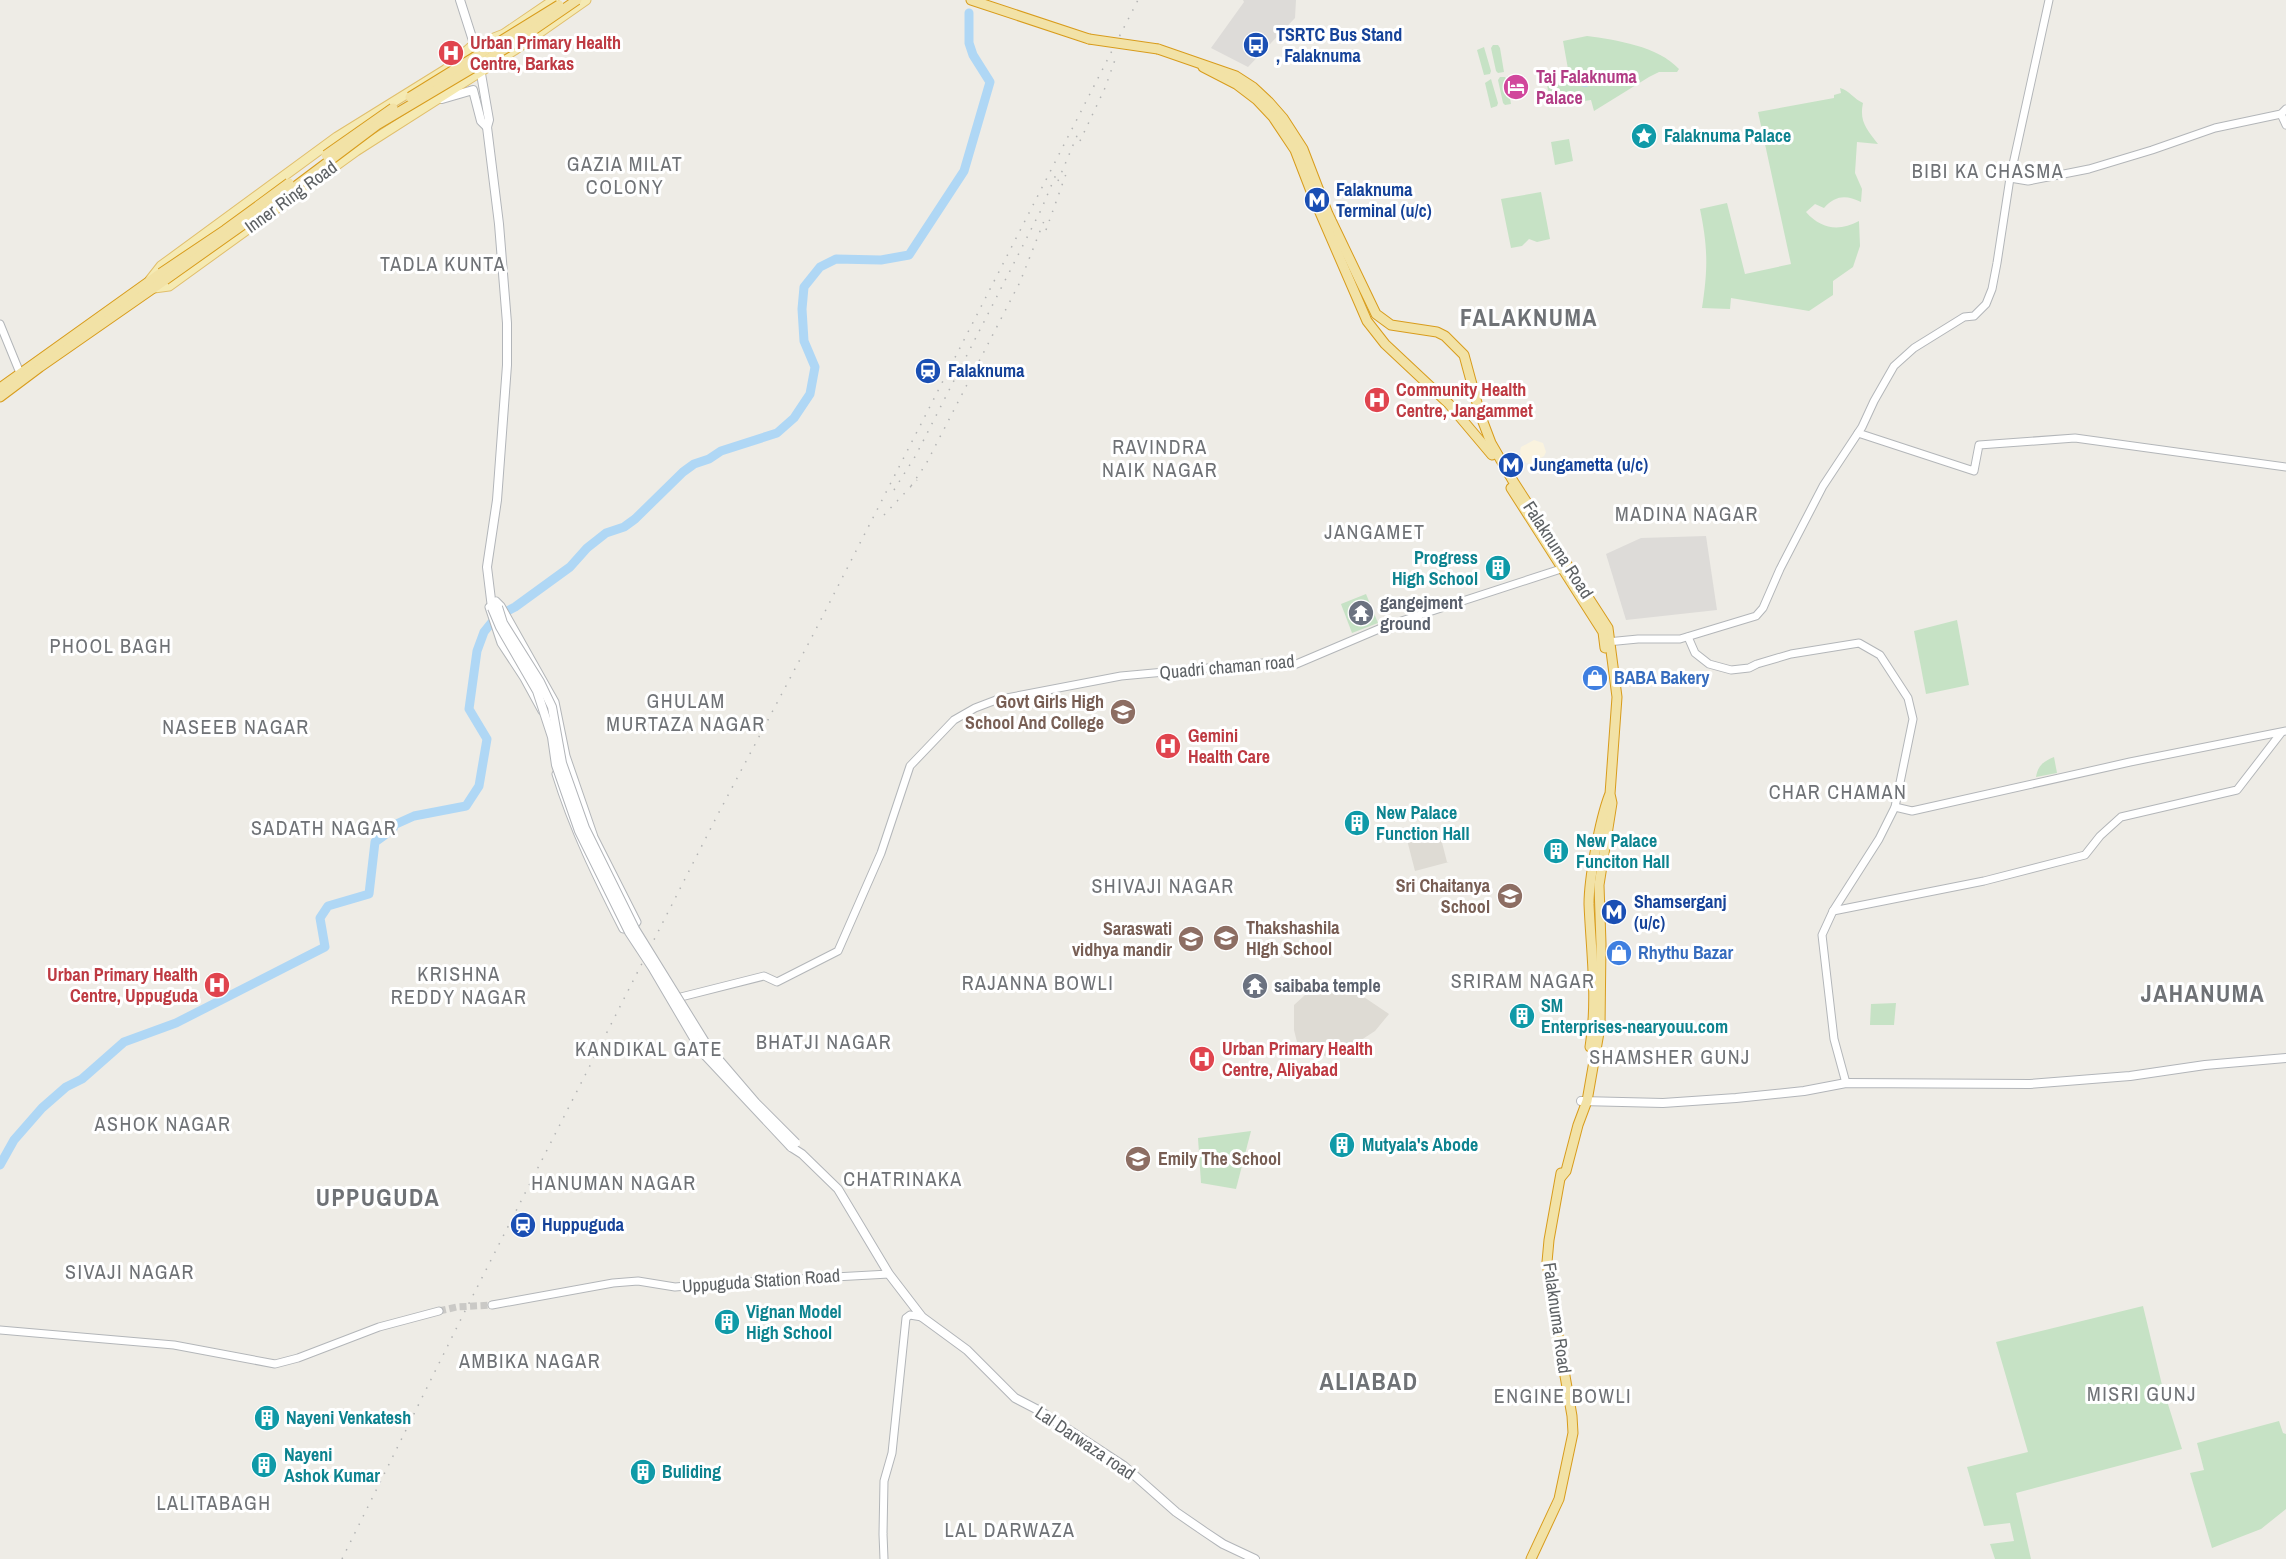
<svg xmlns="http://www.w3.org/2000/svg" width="2286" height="1559" viewBox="0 0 2286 1559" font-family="'Archivo Narrow',sans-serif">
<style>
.commercial{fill:#faf3df}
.industrial{fill:#dddbd8}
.education{fill:#dedbd4}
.green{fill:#c6e2c5}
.water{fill:#afd7f5}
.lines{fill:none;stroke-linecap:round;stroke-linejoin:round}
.river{stroke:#afd7f5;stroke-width:9}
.tertiary-tunnel{stroke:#cac9c6;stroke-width:7;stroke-dasharray:7 3.5;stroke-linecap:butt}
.tertiary-casing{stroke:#b3b6b9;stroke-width:9}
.secondary-casing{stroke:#b2b5b9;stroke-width:10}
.primary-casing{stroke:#e1bf6c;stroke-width:11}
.trunk-casing{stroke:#d89c1c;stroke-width:11}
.tertiary{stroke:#fff;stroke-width:7}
.secondary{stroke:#fff;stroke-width:8}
.primary{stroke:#f5eab3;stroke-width:9}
.trunk{stroke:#f2e2a6;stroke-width:9}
.rail{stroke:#b3b4b4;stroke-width:1.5;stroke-dasharray:1.5 8;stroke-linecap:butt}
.secondary-bridge-casing{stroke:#b2b5b9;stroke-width:10;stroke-linecap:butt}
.trunk-bridge-casing{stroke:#d89c1c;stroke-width:11;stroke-linecap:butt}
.secondary-bridge{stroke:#fff;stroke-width:8}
.trunk-bridge{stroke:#f2e2a6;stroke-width:9}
.labels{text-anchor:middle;stroke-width:6;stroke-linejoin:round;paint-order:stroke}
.transit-label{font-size:18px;font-weight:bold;fill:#164399;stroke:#fff;text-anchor:start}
.health-label{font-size:18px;font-weight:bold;fill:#be3a42;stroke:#fff;text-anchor:start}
.hotel-label{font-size:18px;font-weight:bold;fill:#b23c85;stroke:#fff;text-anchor:start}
.culture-label{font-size:18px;font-weight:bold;fill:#0d838f;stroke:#fff;text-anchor:start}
.street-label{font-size:18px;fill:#5d6164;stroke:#fff}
.worship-label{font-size:18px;font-weight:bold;fill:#5b616d;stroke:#fff;text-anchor:start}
.shop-label{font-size:18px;font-weight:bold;fill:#366cbe;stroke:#fff;text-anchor:start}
.education-label{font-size:18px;font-weight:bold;fill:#785e54;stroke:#fff;text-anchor:end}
.neighbourhood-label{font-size:20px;letter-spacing:1.5px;fill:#6f7276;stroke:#fff}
.district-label{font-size:24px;font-weight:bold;letter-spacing:1.5px;fill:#6f7276;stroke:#fff}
</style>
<rect width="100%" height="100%" fill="#eeece6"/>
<polygon class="commercial" points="1534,440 1543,443 1546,452 1544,456 1530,464 1526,463 1521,458 1520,451 1521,447"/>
<g class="industrial">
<polygon points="1243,0 1296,0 1295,18 1248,67 1211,48 1244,2"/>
<polygon points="1706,536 1717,610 1626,620 1606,554 1641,538"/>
</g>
<g class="education">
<polygon points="1438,827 1447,862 1449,862 1415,871 1406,836"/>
<polygon points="1346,985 1389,1014 1375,1031 1341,1053 1323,1056 1317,1043 1298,1046 1294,1030 1294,1005 1305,995"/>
</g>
<g class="green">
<path d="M1587,36c29,4 71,10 92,33l-2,3h-18l-10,5 -55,34 -3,-11 -40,6 -4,-21 14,-3 -2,-11 9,-2 -5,-28z"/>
<polygon points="1493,45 1498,45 1500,48 1504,72 1498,73 1496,71 1491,48"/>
<polygon points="1484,47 1491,71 1490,74 1484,75 1477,50"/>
<polygon points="1500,77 1505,77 1507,80 1511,104 1505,105 1503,103 1498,80"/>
<polygon points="1491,79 1498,103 1497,106 1491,108 1485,83"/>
<path d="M1840,88c10,3 14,11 23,15 -4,19 4,26 15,41l-21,-2 -2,31 7,16 -1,13c-15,-7 -25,-7 -37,6l-9,-4 -9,8c15,17 33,20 53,9l1,25 -7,21 -20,14v14l-24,16 -78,-13 -1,11 -28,-1c6,-39 6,-60 -2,-99l27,-6 18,71 46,-10 -33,-152 76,-14v-3l7,-2z"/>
<polygon points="1569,139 1573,161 1555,165 1551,142"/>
<polygon points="1541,192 1550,239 1537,242 1529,239 1522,246 1511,248 1501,199"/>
<polygon points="1366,594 1378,623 1352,633 1341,604"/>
<polygon points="1957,620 1969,685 1926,694 1914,631"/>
<path d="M2054,757l3,16 -21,4c2,-12 8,-16 18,-20z"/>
<polygon points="1896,1003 1894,1025 1870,1025 1871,1004"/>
<polygon points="1251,1131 1236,1189 1201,1183 1198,1138"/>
<polygon points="2143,1306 2162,1385 2182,1449 2016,1493 2031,1559 1995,1559 1990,1544 2014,1541 2010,1523 1984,1526 1967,1467 2028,1452 1996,1342"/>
<polygon points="2279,1421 2283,1433 2286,1434 2286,1509 2261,1529 2212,1548 2190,1473 2204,1470 2197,1443"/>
</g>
<circle class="water" cx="1585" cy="80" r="7"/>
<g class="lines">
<polyline class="river" points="0,1165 14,1140 42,1108 66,1087 82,1079 124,1042 176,1023 325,947 320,918 328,906 369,894 375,842 393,829 394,825 414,816 466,806 479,786 487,739 469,709 477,651 484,632 496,617 515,607 570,567 587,548 606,533 624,527 635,519 683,472 694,464 709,459 721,451 777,433 794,418 810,394 815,367 804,341 802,309 804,287 820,267 836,259 881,260 909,255 964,171 990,82 973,55 969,43 969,13"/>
<polyline class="tertiary-tunnel" points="439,1311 457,1307 492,1305"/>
<g class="tertiary-casing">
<g id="tertiary">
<polyline points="2281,114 2286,125"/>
<polyline points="2010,178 2028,181 2089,169 2152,150 2215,128 2281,114 2286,109"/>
<polyline points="0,324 20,373"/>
<polyline points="1858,433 1974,471 1979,445 2075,438 2286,467"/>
<path d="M496,601l5,5 54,96 11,54 28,81 43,85 -5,6 -9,1c-26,-51 -50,-100 -67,-155"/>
<polyline points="489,607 501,643 524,678 542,711"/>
<polyline points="1688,637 1695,653 1709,664 1731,670 1749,668 1757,664 1791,654 1859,643 1880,655 1908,698 1913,719 1895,807 1879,839 1833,911 1822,935 1834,1039 1846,1083"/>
<polyline points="1607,642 1638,639 1680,639 1756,616 1763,608 1780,569 1823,486 1862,427 1874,401 1894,366 1914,348 1964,317 1974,316 1986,304 1992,289 1997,263 2010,178 2049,0"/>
<polyline points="1895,807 1912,811 2130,762 2286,731"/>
<polyline points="1833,911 1984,881 2085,855 2100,836 2121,817 2237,790 2281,733"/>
<polyline points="673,999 764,976 777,982 838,951 881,853 910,766 954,720 975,708 996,700 1121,676 1263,663 1294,665 1386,626 1564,568"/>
<polyline points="492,1305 613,1283 638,1281 675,1287 710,1284 889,1274"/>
<polyline points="0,1330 174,1345 275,1364 298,1358 379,1327 439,1311"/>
<polyline points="884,1559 883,1534 884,1481 892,1453 906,1318 910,1315 922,1317"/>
</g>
</g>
<g class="secondary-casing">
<g id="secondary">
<polyline points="460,0 476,50"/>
<polyline points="480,68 489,120 487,127 499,224 507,323 507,365 497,500 487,567 492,608"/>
<polyline points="442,99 473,90 481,121 487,127"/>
<polyline points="1581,1101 1663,1103 1736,1098 1804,1091 1846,1083 2030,1084 2130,1076 2205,1065 2286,1058"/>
<polyline points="791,1147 802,1154 838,1189 889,1274 922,1317 967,1350 1015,1398 1040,1411 1124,1466 1176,1512 1205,1532 1223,1544 1255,1559"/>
</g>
</g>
<g class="primary-casing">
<g id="primary">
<polyline points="150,280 161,266 337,137 445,70 471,47 504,34 554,0"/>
<polyline points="154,288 169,286 356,151 516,49 586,0"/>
</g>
</g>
<g class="trunk-casing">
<g id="trunk">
<polyline points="971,0 1089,39"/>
<polyline points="1158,49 1236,76 1253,87 1269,102 1283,118 1303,149 1328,214 1376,314 1391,325 1437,332 1445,336 1464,355 1480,414 1491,443 1513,481 1608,628 1617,697 1610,794 1612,803 1599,885 1601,944 1600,1027 1587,1101 1578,1125 1566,1171 1561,1177"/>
<polyline points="1203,67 1236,84 1257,100 1273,117 1295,150 1312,194 1367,321 1385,344 1449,404 1492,455"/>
<polyline points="0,388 161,273"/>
<polyline points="0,397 40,367 165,280"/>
<polyline points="1511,488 1603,632 1605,648"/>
<path d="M1590,1047c8,-48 1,-95 -1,-143 0,-26 11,-84 20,-108"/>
<polyline points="1531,1559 1559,1499 1573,1433 1572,1416 1557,1330 1547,1262 1549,1240 1561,1173"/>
</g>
</g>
<use href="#tertiary" class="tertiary"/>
<use href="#secondary" class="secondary"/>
<use href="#primary" class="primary"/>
<use href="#trunk" class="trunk"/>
<g class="rail">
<polyline points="1080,141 1105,88 1116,57"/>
<polyline points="1058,181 1079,131"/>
<polyline points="1046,230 1066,174"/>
<polyline points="911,486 926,464 1020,282 1044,221"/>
<polyline points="894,490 916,455 1041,210 1057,172"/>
<polyline points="884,515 917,480"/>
<polyline points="342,1559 462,1317 717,816 814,633 1138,0"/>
</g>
<g class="secondary-bridge-casing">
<g id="secondary-bridge">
<polyline points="498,607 503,623 540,682 552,707 562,763 585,828 635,929 708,1047 756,1103 796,1143"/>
<polyline points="492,608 500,627 537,691 552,737 556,765 579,831 629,932 652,967 702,1052 791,1147"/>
</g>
</g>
<g class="trunk-bridge-casing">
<g id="trunk-bridge">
<polyline points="1089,39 1158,49"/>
<polyline points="410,97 559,5"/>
<polyline points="326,155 393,108"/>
<polyline points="161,273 225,230 289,183"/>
<polyline points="165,280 268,207 377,125 513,44 577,0"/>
</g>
</g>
<use href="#secondary-bridge" class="secondary-bridge"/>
<use href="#trunk-bridge" class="trunk-bridge"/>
</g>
<defs>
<g id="bus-disc" transform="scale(1.35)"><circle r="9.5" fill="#1a4fb4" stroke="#fff"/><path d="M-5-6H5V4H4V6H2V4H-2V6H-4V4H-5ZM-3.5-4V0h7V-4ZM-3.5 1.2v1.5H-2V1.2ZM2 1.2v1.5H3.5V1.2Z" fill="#fff"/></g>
<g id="hospital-disc" transform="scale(1.35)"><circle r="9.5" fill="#e0444e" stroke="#fff"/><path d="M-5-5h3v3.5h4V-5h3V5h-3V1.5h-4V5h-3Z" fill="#fff"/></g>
<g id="hotel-disc" transform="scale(1.35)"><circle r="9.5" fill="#d1479c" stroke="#fff"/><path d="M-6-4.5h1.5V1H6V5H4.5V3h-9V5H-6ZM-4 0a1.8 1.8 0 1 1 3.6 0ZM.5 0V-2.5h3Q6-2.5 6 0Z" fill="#fff"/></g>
<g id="sight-disc" transform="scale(1.35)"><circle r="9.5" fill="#0f9aa8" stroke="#fff"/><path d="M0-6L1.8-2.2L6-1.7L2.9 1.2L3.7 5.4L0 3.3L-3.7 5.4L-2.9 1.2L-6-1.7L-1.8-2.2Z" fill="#fff"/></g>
<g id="metro-disc" transform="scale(1.35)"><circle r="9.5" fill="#1a4fb4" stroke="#fff"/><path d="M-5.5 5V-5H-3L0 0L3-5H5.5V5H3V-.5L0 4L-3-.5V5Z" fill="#fff"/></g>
<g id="station-disc" transform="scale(1.35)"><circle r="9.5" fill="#1a4fb4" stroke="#fff"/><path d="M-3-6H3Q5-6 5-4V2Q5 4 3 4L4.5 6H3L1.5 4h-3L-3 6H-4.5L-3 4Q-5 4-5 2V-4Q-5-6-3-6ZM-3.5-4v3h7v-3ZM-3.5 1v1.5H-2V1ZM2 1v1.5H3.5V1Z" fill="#fff"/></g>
<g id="building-disc" transform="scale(1.35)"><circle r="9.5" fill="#0f9aa8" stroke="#fff"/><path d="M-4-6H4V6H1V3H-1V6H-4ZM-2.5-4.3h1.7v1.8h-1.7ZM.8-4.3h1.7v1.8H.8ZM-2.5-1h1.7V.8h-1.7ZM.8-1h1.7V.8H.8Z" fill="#fff"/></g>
<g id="temple-disc" transform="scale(1.35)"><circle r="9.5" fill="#6b7280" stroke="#fff"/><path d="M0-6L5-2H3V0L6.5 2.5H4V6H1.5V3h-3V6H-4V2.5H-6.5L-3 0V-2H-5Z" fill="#fff"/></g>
<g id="shop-disc" transform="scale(1.35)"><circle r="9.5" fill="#3f7fe0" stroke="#fff"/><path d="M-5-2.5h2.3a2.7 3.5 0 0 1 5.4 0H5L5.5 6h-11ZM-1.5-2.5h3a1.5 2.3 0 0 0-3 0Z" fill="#fff"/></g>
<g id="school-disc" transform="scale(1.35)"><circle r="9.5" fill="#8d6e63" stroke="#fff"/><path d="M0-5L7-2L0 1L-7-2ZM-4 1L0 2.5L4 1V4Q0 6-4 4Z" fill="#fff"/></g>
</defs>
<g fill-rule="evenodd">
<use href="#bus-disc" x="1256" y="45"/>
<use href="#hospital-disc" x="451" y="53"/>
<use href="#hotel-disc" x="1516" y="87"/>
<use href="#sight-disc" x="1644" y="136"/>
<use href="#metro-disc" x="1317" y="200"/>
<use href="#station-disc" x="928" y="371"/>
<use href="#hospital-disc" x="1377" y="400"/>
<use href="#metro-disc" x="1511" y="465"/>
<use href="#building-disc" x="1498" y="568"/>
<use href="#temple-disc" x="1361" y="613"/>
<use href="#shop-disc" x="1595" y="678"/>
<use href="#school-disc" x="1123" y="712"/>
<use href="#hospital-disc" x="1168" y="746"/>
<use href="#building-disc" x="1357" y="823"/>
<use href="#building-disc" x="1556" y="851"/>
<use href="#school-disc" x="1510" y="896"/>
<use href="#metro-disc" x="1614" y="912"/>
<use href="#school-disc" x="1226" y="938"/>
<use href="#school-disc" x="1191" y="939"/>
<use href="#shop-disc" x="1619" y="953"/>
<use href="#hospital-disc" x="217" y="985"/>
<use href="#temple-disc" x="1255" y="986"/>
<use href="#building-disc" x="1522" y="1016"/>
<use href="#hospital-disc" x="1202" y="1059"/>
<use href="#building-disc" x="1342" y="1145"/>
<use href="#school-disc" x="1138" y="1159"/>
<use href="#station-disc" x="523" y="1225"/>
<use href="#building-disc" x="727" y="1322"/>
<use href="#building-disc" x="267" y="1418"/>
<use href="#building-disc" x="264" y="1465"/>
<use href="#building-disc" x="643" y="1472"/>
</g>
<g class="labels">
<g class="transit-label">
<text x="1276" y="41">TSRTC Bus Stand<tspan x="1276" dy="21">, Falaknuma</tspan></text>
<text x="1336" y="196">Falaknuma<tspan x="1336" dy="21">Terminal (u/c)</tspan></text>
<text x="948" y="377">Falaknuma</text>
<text x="1530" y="471">Jungametta (u/c)</text>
<text x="1634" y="908">Shamserganj<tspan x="1634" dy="21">(u/c)</tspan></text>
<text x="542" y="1231">Huppuguda</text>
</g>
<g class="health-label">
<text x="470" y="49">Urban Primary Health<tspan x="470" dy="21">Centre, Barkas</tspan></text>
<text x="1396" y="396">Community Health<tspan x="1396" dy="21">Centre, Jangammet</tspan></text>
<text x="1188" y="742">Gemini<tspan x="1188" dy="21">Health Care</tspan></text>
<text x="198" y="981" text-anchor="end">Urban Primary Health<tspan x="198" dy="21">Centre, Uppuguda</tspan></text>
<text x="1222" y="1055">Urban Primary Health<tspan x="1222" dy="21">Centre, Aliyabad</tspan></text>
</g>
<g class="hotel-label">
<text x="1536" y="83">Taj Falaknuma<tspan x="1536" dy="21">Palace</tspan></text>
</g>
<g class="culture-label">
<text x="1664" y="142">Falaknuma Palace</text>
<text x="1478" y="564" text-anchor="end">Progress<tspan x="1478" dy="21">High School</tspan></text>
<text x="1376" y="819">New Palace<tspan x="1376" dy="21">Function Hall</tspan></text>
<text x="1576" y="847">New Palace<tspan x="1576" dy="21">Funciton Hall</tspan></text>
<text x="1541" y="1012">SM<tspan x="1541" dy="21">Enterprises-nearyouu.com</tspan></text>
<text x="1362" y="1151">Mutyala's Abode</text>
<text x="746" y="1318">Vignan Model<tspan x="746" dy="21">High School</tspan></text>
<text x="286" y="1424">Nayeni Venkatesh</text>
<text x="284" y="1461">Nayeni<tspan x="284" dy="21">Ashok Kumar</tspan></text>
<text x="662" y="1478">Buliding</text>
</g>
<g class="street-label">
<text transform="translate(291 197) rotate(-36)" y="6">Inner Ring Road</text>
<text transform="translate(1558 550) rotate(57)" y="6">Falaknuma Road</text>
<text transform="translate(1227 667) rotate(-5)" y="6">Quadri chaman road</text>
<text transform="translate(761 1281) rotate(-4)" y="6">Uppuguda Station Road</text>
<text transform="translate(1557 1318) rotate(82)" y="6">Falaknuma Road</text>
<text transform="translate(1085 1443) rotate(34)" y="6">Lal Darwaza road</text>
</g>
<g class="worship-label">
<text x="1380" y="609">gangejment<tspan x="1380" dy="21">ground</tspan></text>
<text x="1274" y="992">saibaba temple</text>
</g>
<g class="shop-label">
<text x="1614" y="684">BABA Bakery</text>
<text x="1638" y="959">Rhythu Bazar</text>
</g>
<g class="education-label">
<text x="1104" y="708">Govt Girls High<tspan x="1104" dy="21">School And College</tspan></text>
<text x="1490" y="892">Sri Chaitanya<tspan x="1490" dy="21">School</tspan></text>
<text x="1246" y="934" text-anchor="start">Thakshashila<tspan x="1246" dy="21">HIgh School</tspan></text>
<text x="1172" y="935">Saraswati<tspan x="1172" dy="21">vidhya mandir</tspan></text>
<text x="1158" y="1165" text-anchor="start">Emily The School</text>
</g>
<g class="neighbourhood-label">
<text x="625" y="171">GAZIA MILAT<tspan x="625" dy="23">COLONY</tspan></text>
<text x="1988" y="178">BIBI KA CHASMA</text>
<text x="443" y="271">TADLA KUNTA</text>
<text x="1160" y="454">RAVINDRA<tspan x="1160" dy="23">NAIK NAGAR</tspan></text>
<text x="1687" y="521">MADINA NAGAR</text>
<text x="1375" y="539">JANGAMET</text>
<text x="111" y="653">PHOOL BAGH</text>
<text x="686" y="708">GHULAM<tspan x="686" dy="23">MURTAZA NAGAR</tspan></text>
<text x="236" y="734">NASEEB NAGAR</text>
<text x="1838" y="799">CHAR CHAMAN</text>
<text x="324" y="835">SADATH NAGAR</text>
<text x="1163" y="893">SHIVAJI NAGAR</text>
<text x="459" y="981">KRISHNA<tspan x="459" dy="23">REDDY NAGAR</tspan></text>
<text x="1523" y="988">SRIRAM NAGAR</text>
<text x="1038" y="990">RAJANNA BOWLI</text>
<text x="824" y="1049">BHATJI NAGAR</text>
<text x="649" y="1056">KANDIKAL GATE</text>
<text x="1670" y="1064">SHAMSHER GUNJ</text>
<text x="163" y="1131">ASHOK NAGAR</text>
<text x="903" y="1186">CHATRINAKA</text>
<text x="614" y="1190">HANUMAN NAGAR</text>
<text x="130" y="1279">SIVAJI NAGAR</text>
<text x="530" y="1368">AMBIKA NAGAR</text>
<text x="2142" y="1401">MISRI GUNJ</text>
<text x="1563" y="1403">ENGINE BOWLI</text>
<text x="214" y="1510">LALITABAGH</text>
<text x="1010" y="1537">LAL DARWAZA</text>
</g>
<g class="district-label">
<text x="1529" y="326">FALAKNUMA</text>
<text x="2203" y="1002">JAHANUMA</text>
<text x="378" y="1206">UPPUGUDA</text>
<text x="1369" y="1390">ALIABAD</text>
</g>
</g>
</svg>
